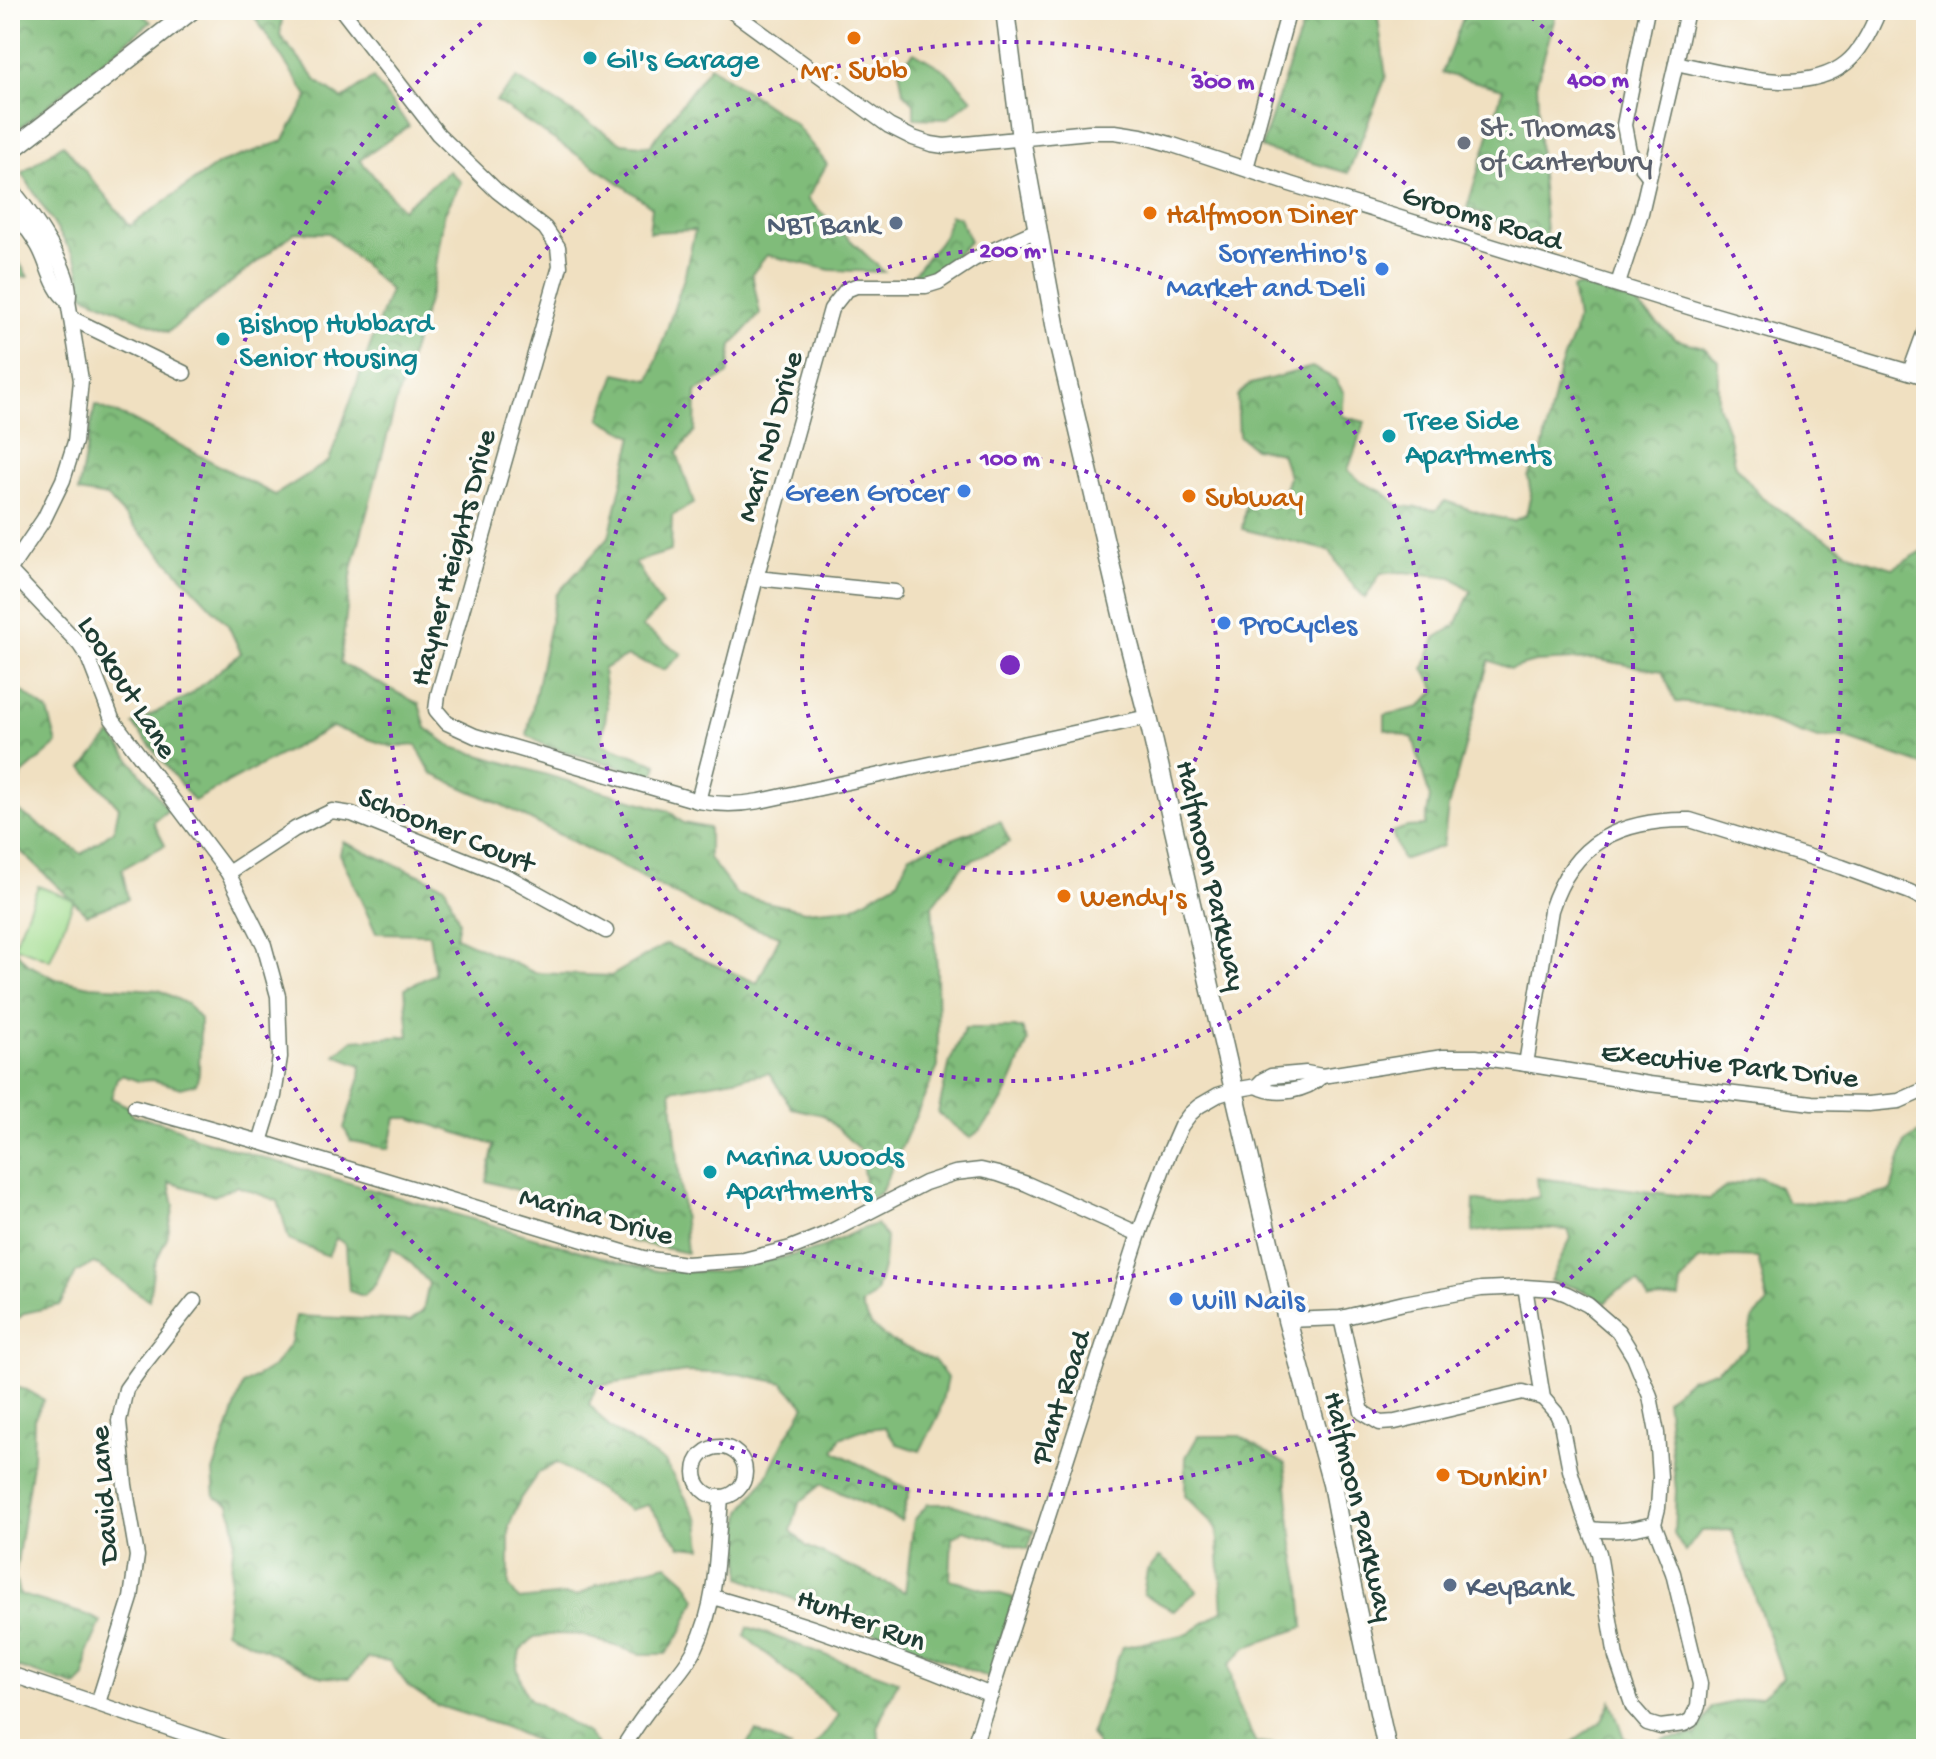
<svg xmlns="http://www.w3.org/2000/svg" width="1936" height="1759" viewBox="0 0 1936 1759" font-family="'Gochi Hand',sans-serif">
<style>
.forest{fill:url(#forest-crowns);stroke:#507c57;stroke-width:2}
.green{fill:#a1dd90;stroke:#608d62;stroke-width:2}
.lines{fill:none;stroke-linecap:round;stroke-linejoin:round}
.minor-casing{stroke:#687665;stroke-width:17}
.major-casing{stroke:#687665;stroke-width:21}
.minor{stroke:#fff;stroke-width:14}
.major{stroke:#fff;stroke-width:18}
.ring{fill:none;stroke:#7b2cbf;stroke-width:4;stroke-dasharray:4 8}
.food-dot{fill:#e8710a;stroke:#fdfcf7;stroke-width:3}
.culture-dot{fill:#0f9aa8;stroke:#fdfcf7;stroke-width:3}
.worship-dot{fill:#6b7280;stroke:#fdfcf7;stroke-width:3}
.service-dot{fill:#5c6f8a;stroke:#fdfcf7;stroke-width:3}
.shop-dot{fill:#3f7fe0;stroke:#fdfcf7;stroke-width:3}
.labels{text-anchor:middle;stroke-width:7;stroke-linejoin:round;paint-order:stroke}
.culture-label{font-size:30px;fill:#0d838f;stroke:#fdfcf7;text-anchor:start}
.food-label{font-size:30px;fill:#c56008;stroke:#fdfcf7;text-anchor:start}
.worship-label{font-size:30px;fill:#5b616d;stroke:#fdfcf7;text-anchor:start}
.street-label{font-size:30px;fill:#1f3d34;stroke:#fdfcf7}
.service-label{font-size:30px;fill:#4e5e75;stroke:#fdfcf7;text-anchor:end}
.shop-label{font-size:30px;fill:#366cbe;stroke:#fdfcf7;text-anchor:end}
.centre{fill:#7b2cbf;stroke:#fdfcf7;stroke-width:4}
.ring-label{font-size:24px;text-anchor:middle;font-weight:bold;fill:#7b2cbf;stroke:#fdfcf7;stroke-width:7;stroke-linejoin:round;paint-order:stroke}
</style>
<defs>
<pattern id="forest-crowns" width="20" height="18" patternUnits="userSpaceOnUse" patternTransform="scale(2)"><rect width="20" height="18" fill="#80bc7a"/><path d="M2 6a3 3 0 1 1 6 0M12 15a3 3 0 1 1 6 0" fill="none" stroke="#689a65"/></pattern>
</defs>
<rect width="100%" height="100%" fill="#fdfcf7"/>
<filter id="ink" filterUnits="userSpaceOnUse"><feTurbulence type="fractalNoise" baseFrequency=".0125" numOctaves="2"/><feDisplacementMap in="SourceGraphic" scale="16" xChannelSelector="R" yChannelSelector="G"/><feConvolveMatrix kernelMatrix="1 2 1 2 8 2 1 2 1" color-interpolation-filters="sRGB"/></filter>
<filter id="wash" filterUnits="userSpaceOnUse"><feTurbulence type="fractalNoise" baseFrequency=".006" numOctaves="4" result="noise"/><feDisplacementMap in="SourceGraphic" scale="32" xChannelSelector="R" yChannelSelector="G"/><feGaussianBlur stdDeviation="1.8" result="paint"/><feColorMatrix in="noise" values="0 0 0 0 0 0 0 0 0 0 0 0 0 0 0 0 0 1.4 0 .05"/><feComposite in="paint" operator="in"/></filter>
<g filter="url(#wash)">
<rect width="100%" height="100%" fill="#f0e0c1"/>
<g class="forest">
<polygon points="17,10 88,10 95,14 101,10 137,10 151,22 10,136 10,12"/>
<polygon points="250,10 283,10 280,36 318,82 342,99 373,78 409,126 360,160 402,209 449,171 461,182 444,214 433,285 397,399 352,569 340,663 419,704 426,728 452,747 669,811 683,823 709,828 709,858 737,895 805,911 853,907 898,881 910,855 1000,821 1010,842 963,865 932,906 937,969 938,1067 881,1192 868,1200 860,1150 823,1115 792,1108 769,1073 671,1090 687,1253 629,1241 625,1222 486,1181 494,1145 411,1118 396,1118 389,1149 351,1141 344,1128 360,1077 361,1065 335,1055 353,1040 409,1036 405,988 435,974 429,934 376,933 340,854 343,842 445,886 459,921 456,937 535,973 611,976 666,944 757,983 780,936 719,917 504,806 432,774 416,745 393,747 332,727 194,801 133,724 190,695 241,653 228,625 107,497 78,492 95,405 130,419 275,495 329,461 390,290 329,233 295,232 168,332 84,295 77,261 22,173 63,144 130,226 218,164 283,141 308,97"/>
<polygon points="1308,10 1377,10 1386,77 1348,173 1261,148"/>
<polygon points="1466,10 1557,10 1537,81 1540,165 1547,242 1467,208 1503,89 1442,73"/>
<polygon points="914,52 946,71 972,99 947,119 914,118 914,103 903,92 899,69"/>
<polygon points="710,66 795,124 827,164 807,199 884,272 830,270 767,255 752,274 760,314 732,345 728,374 696,392 695,431 677,453 694,503 672,516 671,551 635,562 662,606 642,627 682,654 664,670 627,656 603,669 607,707 602,744 657,764 654,777 546,746 527,735 556,595 609,537 633,436 600,419 616,373 650,380 684,278 695,230 649,232 652,207 612,178 496,101 517,78 622,143 650,146"/>
<polygon points="950,215 959,217 970,241 933,277 911,277 944,236"/>
<polygon points="10,247 28,277 10,276"/>
<polygon points="1580,286 1635,303 1675,339 1703,347 1718,360 1718,405 1728,432 1734,463 1762,498 1810,530 1857,557 1893,568 1926,549 1926,766 1841,737 1818,739 1735,710 1709,705 1676,702 1662,671 1594,659 1535,662 1510,669 1489,660 1448,807 1443,846 1402,860 1392,832 1407,827 1425,826 1430,798 1413,738 1385,729 1385,715 1420,707 1436,690 1424,669 1435,638 1456,625 1471,591 1452,577 1403,572 1381,573 1365,598 1345,576 1330,551 1242,529 1246,503 1279,507 1289,477 1281,453 1254,448 1239,436 1237,396 1248,385 1312,367 1335,379 1344,393 1342,416 1365,422 1348,470 1361,482 1383,492 1400,506 1436,510 1445,501 1484,514 1513,521 1526,515 1531,494 1528,477 1542,451 1560,368 1574,333 1577,319 1572,288"/>
<polygon points="10,682 48,711 57,744 21,775 13,807 82,854 114,830 119,807 83,768 111,734 168,810 153,822 165,845 122,869 128,899 87,914 10,841"/>
<path d="M10,944l17,20 29,15 34,7 69,4 28,14 13,15 -1,54 -3,11 -15,4 -28,-8 -15,1 -16,-6 -5,3 -6,20 16,8 6,10c23,4 43,9 63,22l422,124 40,9 61,1 100,-23 40,-19 17,-6 10,13 -2,27 -8,29 -15,13 10,19 16,14 48,22 12,17 -8,37 -19,36 -23,-7 -12,-17 -24,3 -21,8 -6,13 76,39 -9,31 -79,-37 -23,19 -8,28 15,15 99,46 9,-72 14,-16h23l83,27 -6,18 -64,-19 -12,8 -2,41 64,19 -25,80 -248,-100 -1,-52 2,-15 25,-35 17,-35 21,-35 -22,-23 -44,-9 -53,-2 -89,14 -8,18 21,24 55,34 34,59 3,27 -22,-2 -32,-41 -18,5 -73,-47 -18,9 -19,27 -11,27v60l10,14 45,-5 13,1 20,-11 30,-11 40,-10 19,17 10,18 -14,32 -16,23h-26l-59,-19 -23,-1 -24,3 -14,14 -3,16 7,23 6,9 57,34 11,13 -1,3h-43l-49,-22 -69,-22 -28,-19 -19,-25 -21,-3 -18,20 -27,-1 -98,-46 10,-102 -6,-25 -14,-7 -2,-25 30,-87 31,-19 17,-24 5,-26 114,5 13,-10 6,-28 -17,-19 -20,-16 -17,37 -12,11 -14,-5 -3,-46 -10,-7 -8,18 -39,-16 -11,-39 -41,-15 -23,10 -45,-14 5,24 -7,32 -13,27 -5,35 -55,-37 -18,10 -16,32 -35,8 -15,12z"/>
<path d="M965,1028h57l6,13c-14,34 -26,75 -58,97l-32,-25 12,-52z"/>
<path d="M1920,1132l6,1v616h-363l38,-27 10,-21 13,37 22,10 17,-9 33,-4 16,-28 49,-11 22,-19 -51,-147 -31,1 -16,21 -11,-18 2,-44 -10,-90 24,-21 25,-8 32,-23 5,-28 16,-17 -10,-45 -27,-1 -32,3 -18,23 -2,15 -30,2 -11,-17 -22,8 -10,12 -26,-14 -30,-8 21,-43 -3,-8c-33,-3 -63,-2 -95,2l1,-32 20,4 45,-7 -2,-19 173,21 16,-12 33,-10 20,10 8,15 55,1 49,-12 14,-49z"/>
<polygon points="10,1386 27,1390 44,1400 34,1419 33,1457 15,1576 19,1594 90,1616 101,1622 88,1651 85,1677 76,1686 10,1665"/>
<polygon points="1198,1436 1240,1436 1285,1464 1293,1544 1301,1586 1304,1627 1246,1647 1229,1665 1238,1707 1256,1743 1287,1746 1278,1749 1099,1749 1091,1734 1122,1647 1188,1634 1223,1610 1217,1528 1185,1496 1186,1457"/>
<polygon points="1160,1557 1183,1575 1197,1591 1174,1611 1143,1594 1147,1571"/>
<polygon points="748,1627 898,1681 878,1725 880,1749 813,1749 839,1715 745,1636"/>
<polygon points="756,1731 792,1749 743,1749"/>
</g>
<polygon class="green" points="38,886 74,900 50,960 14,946"/>
</g>
<g filter="url(#ink)">
<g class="lines">
<g class="minor-casing">
<g id="minor">
<path d="M342,10l96,124 59,57 48,37 13,19 2,19 -122,429 -2,15 11,13 28,13 223,65c21,4 41,4 62,0l388,-84"/>
<polyline points="730,10 889,126 913,138 931,144 944,146 1089,132 1115,132 1141,136 1170,144 1290,184 1695,309 1926,377"/>
<polyline points="1647,10 1624,125 1629,151 1649,176"/>
<path d="M1676,63c49,10 127,35 170,0 15,-12 26,-35 33,-53"/>
<polyline points="1246,168 1289,10"/>
<path d="M10,187c17,21 67,87 58,114l13,79 -6,62 -12,38 -19,39 -34,50"/>
<path d="M10,207c10,12 19,23 27,37 11,17 14,45 31,57"/>
<polyline points="1618,284 1641,213 1676,63 1687,10"/>
<polyline points="71,318 184,373"/>
<polyline points="1910,372 1926,328"/>
<polyline points="10,571 80,645 88,657 112,719 228,873 264,945 278,996 280,1057 274,1096 260,1142"/>
<polyline points="756,578 895,592"/>
<polyline points="698,801 756,578 831,309 846,290 856,286 926,286 939,282 974,259 1039,229"/>
<polyline points="228,873 295,829 332,811 352,814 510,878 606,931"/>
<path d="M1926,900l-16,-8 -68,-25 -152,-47c-69,-1 -117,21 -139,90l-25,154 123,20 163,19 57,1 30,-3 27,-12"/>
<path d="M1257,1086c19,11 49,5 65,-10"/>
<polyline points="135,1107 260,1142 613,1249 643,1258 686,1264 744,1260 791,1248 826,1234 925,1183 955,1173 981,1170 998,1174 1027,1184 1139,1234"/>
<polyline points="1341,1318 1362,1412 1380,1423 1395,1422 1523,1392 1543,1398"/>
<polyline points="1287,1320 1341,1318 1404,1303 1481,1289 1525,1287 1554,1289 1567,1294 1588,1305 1618,1331 1634,1357 1650,1396 1657,1433 1660,1477 1658,1508 1654,1524 1673,1573 1700,1684 1698,1706 1691,1720 1684,1724 1660,1727 1647,1723 1633,1707 1616,1657 1599,1553 1583,1512 1570,1470 1561,1423 1557,1414 1543,1398 1525,1287"/>
<circle cx="720" cy="1472" r="25"/>
<path d="M1590,1529c25,3 40,1 64,-5"/>
<path d="M713,1597c94,27 187,60 278,98"/>
<polyline points="10,1674 230,1749"/>
<polyline points="98,1703 131,1598 137,1556 125,1485 119,1421 126,1389 144,1364 194,1301"/>
<path d="M622,1749c10,-16 20,-32 32,-46 14,-18 31,-34 41,-54 23,-47 22,-101 26,-152"/>
<polyline points="973,1749 1139,1234 1166,1160 1181,1126 1190,1114 1199,1106 1218,1095 1234,1090 1257,1086 1263,1080 1271,1076 1306,1073 1322,1076 1443,1057 1476,1057 1526,1064"/>
</g>
</g>
<g class="major-casing">
<g id="major">
<polyline points="1005,10 1021,139 1059,346 1129,644 1148,717 1287,1320 1332,1484 1347,1564 1387,1749"/>
<polyline points="10,151 192,10"/>
</g>
</g>
<use href="#minor" class="minor"/>
<use href="#major" class="major"/>
</g>
</g>
<g class="ring">
<circle cx="1010" cy="665" r="208"/>
<circle cx="1010" cy="665" r="416"/>
<circle cx="1010" cy="665" r="623"/>
<path d="M1522 10A831 831 0 1 1 498 10"/>
</g>
<g class="food-dot">
<circle cx="854" cy="38" r="8"/>
<circle cx="1150" cy="213" r="8"/>
<circle cx="1189" cy="496" r="8"/>
<circle cx="1064" cy="896" r="8"/>
<circle cx="1443" cy="1475" r="8"/>
</g>
<g class="culture-dot">
<circle cx="590" cy="58" r="8"/>
<circle cx="223" cy="339" r="8"/>
<circle cx="1389" cy="436" r="8"/>
<circle cx="710" cy="1172" r="8"/>
</g>
<circle class="worship-dot" cx="1464" cy="143" r="8"/>
<g class="service-dot">
<circle cx="896" cy="223" r="8"/>
<circle cx="1450" cy="1585" r="8"/>
</g>
<g class="shop-dot">
<circle cx="1382" cy="269" r="8"/>
<circle cx="964" cy="491" r="8"/>
<circle cx="1224" cy="623" r="8"/>
<circle cx="1176" cy="1299" r="8"/>
</g>
<g class="labels">
<g class="culture-label">
<text x="606" y="68">Gil's Garage</text>
<text x="239" y="332">Bishop Hubbard<tspan x="239" dy="34">Senior Housing</tspan></text>
<text x="1405" y="429">Tree Side<tspan x="1405" dy="34">Apartments</tspan></text>
<text x="726" y="1165">Marina Woods<tspan x="726" dy="34">Apartments</tspan></text>
</g>
<g class="food-label">
<text x="854" y="79" text-anchor="middle">Mr. Subb</text>
<text x="1166" y="223">Halfmoon Diner</text>
<text x="1205" y="506">Subway</text>
<text x="1080" y="906">Wendy's</text>
<text x="1459" y="1485">Dunkin'</text>
</g>
<g class="worship-label">
<text x="1480" y="136">St. Thomas<tspan x="1480" dy="34">of Canterbury</tspan></text>
</g>
<g class="street-label">
<text transform="translate(1483 216) rotate(17)" y="10">Grooms Road</text>
<text transform="translate(768 436) rotate(-74)" y="10">Mari Nol Drive</text>
<text transform="translate(451 557) rotate(-75)" y="10">Hayner Heights Drive</text>
<text transform="translate(129 686) rotate(58)" y="10">Lookout Lane</text>
<text transform="translate(447 828) rotate(22)" y="10">Schooner Court</text>
<text transform="translate(1213 875) rotate(77)" y="10">Halfmoon Parkway</text>
<text transform="translate(1730 1063) rotate(6)" y="10">Executive Park Drive</text>
<text transform="translate(597 1214) rotate(15)" y="10">Marina Drive</text>
<text transform="translate(1059 1397) rotate(-72)" y="10">Plant Road</text>
<text transform="translate(102 1495) rotate(-94)" y="10">David Lane</text>
<text transform="translate(1361 1506) rotate(77)" y="10">Halfmoon Parkway</text>
<text transform="translate(862 1618) rotate(20)" y="10">Hunter Run</text>
</g>
<g class="service-label">
<text x="880" y="233">NBT Bank</text>
<text x="1466" y="1595" text-anchor="start">KeyBank</text>
</g>
<g class="shop-label">
<text x="1366" y="262">Sorrentino's<tspan x="1366" dy="34">Market and Deli</tspan></text>
<text x="948" y="501">Green Grocer</text>
<text x="1240" y="633" text-anchor="start">ProCycles</text>
<text x="1192" y="1309" text-anchor="start">Will Nails</text>
</g>
</g>
<circle cx="1010" cy="665" r="12" class="centre"/>
<g class="ring-label">
<text x="1598" y="86">400 m</text>
<text x="1223" y="88">300 m</text>
<text x="1010" y="257">200 m</text>
<text x="1010" y="465">100 m</text>
</g>
<rect width="1936" height="1759" fill="none" stroke="#fdfcf7" stroke-width="40"/>
</svg>
